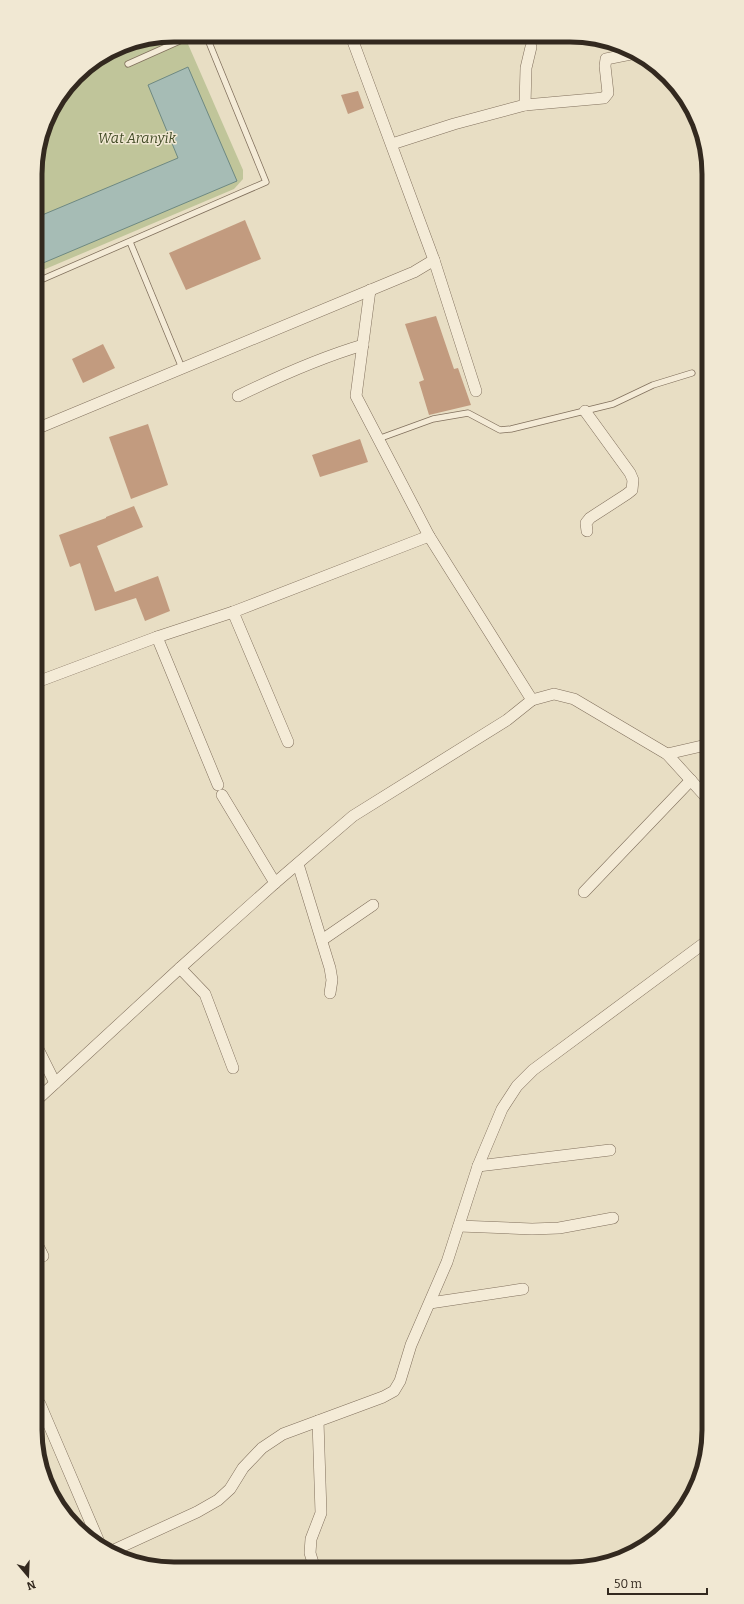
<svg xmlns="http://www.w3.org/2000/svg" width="744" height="1604" viewBox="0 0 744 1604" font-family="Bitter,serif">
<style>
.green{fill:#c0c59a}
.water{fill:#a6bcb5;stroke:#6e8982}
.building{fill:#c29b7f}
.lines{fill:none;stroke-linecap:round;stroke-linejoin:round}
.service-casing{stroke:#81705d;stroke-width:7}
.minor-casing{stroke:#81705d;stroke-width:12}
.service{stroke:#f4ebd7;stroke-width:5.5}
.minor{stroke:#f4ebd7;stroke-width:11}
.labels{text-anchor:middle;stroke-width:3;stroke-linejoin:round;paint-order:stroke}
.park-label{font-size:14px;font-style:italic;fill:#444d28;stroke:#f1e8d3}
.rim{fill:none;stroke:#33291f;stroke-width:5}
</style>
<rect width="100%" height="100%" fill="#e8dec4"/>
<polygon class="green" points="174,35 184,35 243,170 243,179 234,189 36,273 35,165 49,112 82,70 121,46"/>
<polygon class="water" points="188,67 237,181 36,266 35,218 178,158 148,85"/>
<g class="building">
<polygon points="358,91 364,108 348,114 341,95"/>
<polygon points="245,220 261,259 186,290 169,253"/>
<polygon points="436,316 454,369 458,368 471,405 429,415 419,382 424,380 405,324"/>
<polygon points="103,344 115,368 83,383 72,359"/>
<polygon points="148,424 168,485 131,499 109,437"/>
<polygon points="360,439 368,462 320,477 312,455"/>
<polygon points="134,506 143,527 97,546 115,592 158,576 170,611 145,621 136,598 95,611 80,563 70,567 59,535 106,518 106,517"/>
</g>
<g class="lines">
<g class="service-casing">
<g id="service">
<polyline points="128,64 193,35"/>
<polyline points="130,242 182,368"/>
<polyline points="36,282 266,182 206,35"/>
<polyline points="378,439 433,419 468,413 500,430 511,429 613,404 653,385 692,373"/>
</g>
</g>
<g class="minor-casing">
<g id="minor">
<polyline points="525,105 526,68 531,47"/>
<polyline points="392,144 454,124 525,105 604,98 608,93 605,66 606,59 631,54"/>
<polyline points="434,260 476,391"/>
<path d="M238,396c41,-20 81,-38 125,-51"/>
<polyline points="585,411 630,473 633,480 632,490 627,494 590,518 586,523 587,531"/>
<polyline points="36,429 414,272 434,260 351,36"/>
<polyline points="233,612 288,742"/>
<polyline points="157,637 218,785"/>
<polyline points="37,682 157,637 233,612 429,536"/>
<polyline points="532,700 554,694 574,699 667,754 706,797"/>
<polyline points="667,754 706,745"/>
<polyline points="222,795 275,883"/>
<polyline points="298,864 330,968 332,980 330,993"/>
<polyline points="584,892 691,780"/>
<polyline points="322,940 373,905"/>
<polyline points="180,968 205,994 233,1068"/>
<polyline points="38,1049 55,1083"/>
<polyline points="39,1098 180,968 275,883 353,816 507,720 532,700 429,536 356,396 370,290"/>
<polyline points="478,1166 610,1150"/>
<polyline points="459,1226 532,1229 559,1228 613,1218"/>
<polyline points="39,1248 43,1256"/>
<polyline points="430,1303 523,1289"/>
<polyline points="40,1404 99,1542"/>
<polyline points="114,1550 197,1512 218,1500 230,1489 243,1468 262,1448 283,1434 383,1397 394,1391 400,1381 411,1345 447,1262 478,1166 502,1109 517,1086 533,1070 707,941"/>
<polyline points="314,1566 310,1553 311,1539 321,1513 318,1421"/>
</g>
</g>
<use href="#service" class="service"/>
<use href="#minor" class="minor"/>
</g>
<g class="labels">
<g class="park-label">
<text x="137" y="143">Wat Aranyik</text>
</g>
</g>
<path d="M0 0H744V1604H0ZM174 42H570A132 132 0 0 1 702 174V1430A132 132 0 0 1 570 1562H174A132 132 0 0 1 42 1430V174A132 132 0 0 1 174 42Z" fill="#f1e8d3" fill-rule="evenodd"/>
<path class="rim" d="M174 42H570A132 132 0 0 1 702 174V1430A132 132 0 0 1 570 1562H174A132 132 0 0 1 42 1430V174A132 132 0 0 1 174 42Z"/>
<g transform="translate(28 1576) rotate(161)" stroke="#f1e8d3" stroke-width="3" paint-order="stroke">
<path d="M0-3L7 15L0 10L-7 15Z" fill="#33291f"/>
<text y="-6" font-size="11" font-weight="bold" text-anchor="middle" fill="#33291f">N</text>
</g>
<path d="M608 1588v6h99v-6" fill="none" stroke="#33291f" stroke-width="2"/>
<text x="614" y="1588" font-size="12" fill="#33291f" stroke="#f1e8d3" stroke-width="3" paint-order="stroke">50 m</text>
</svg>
